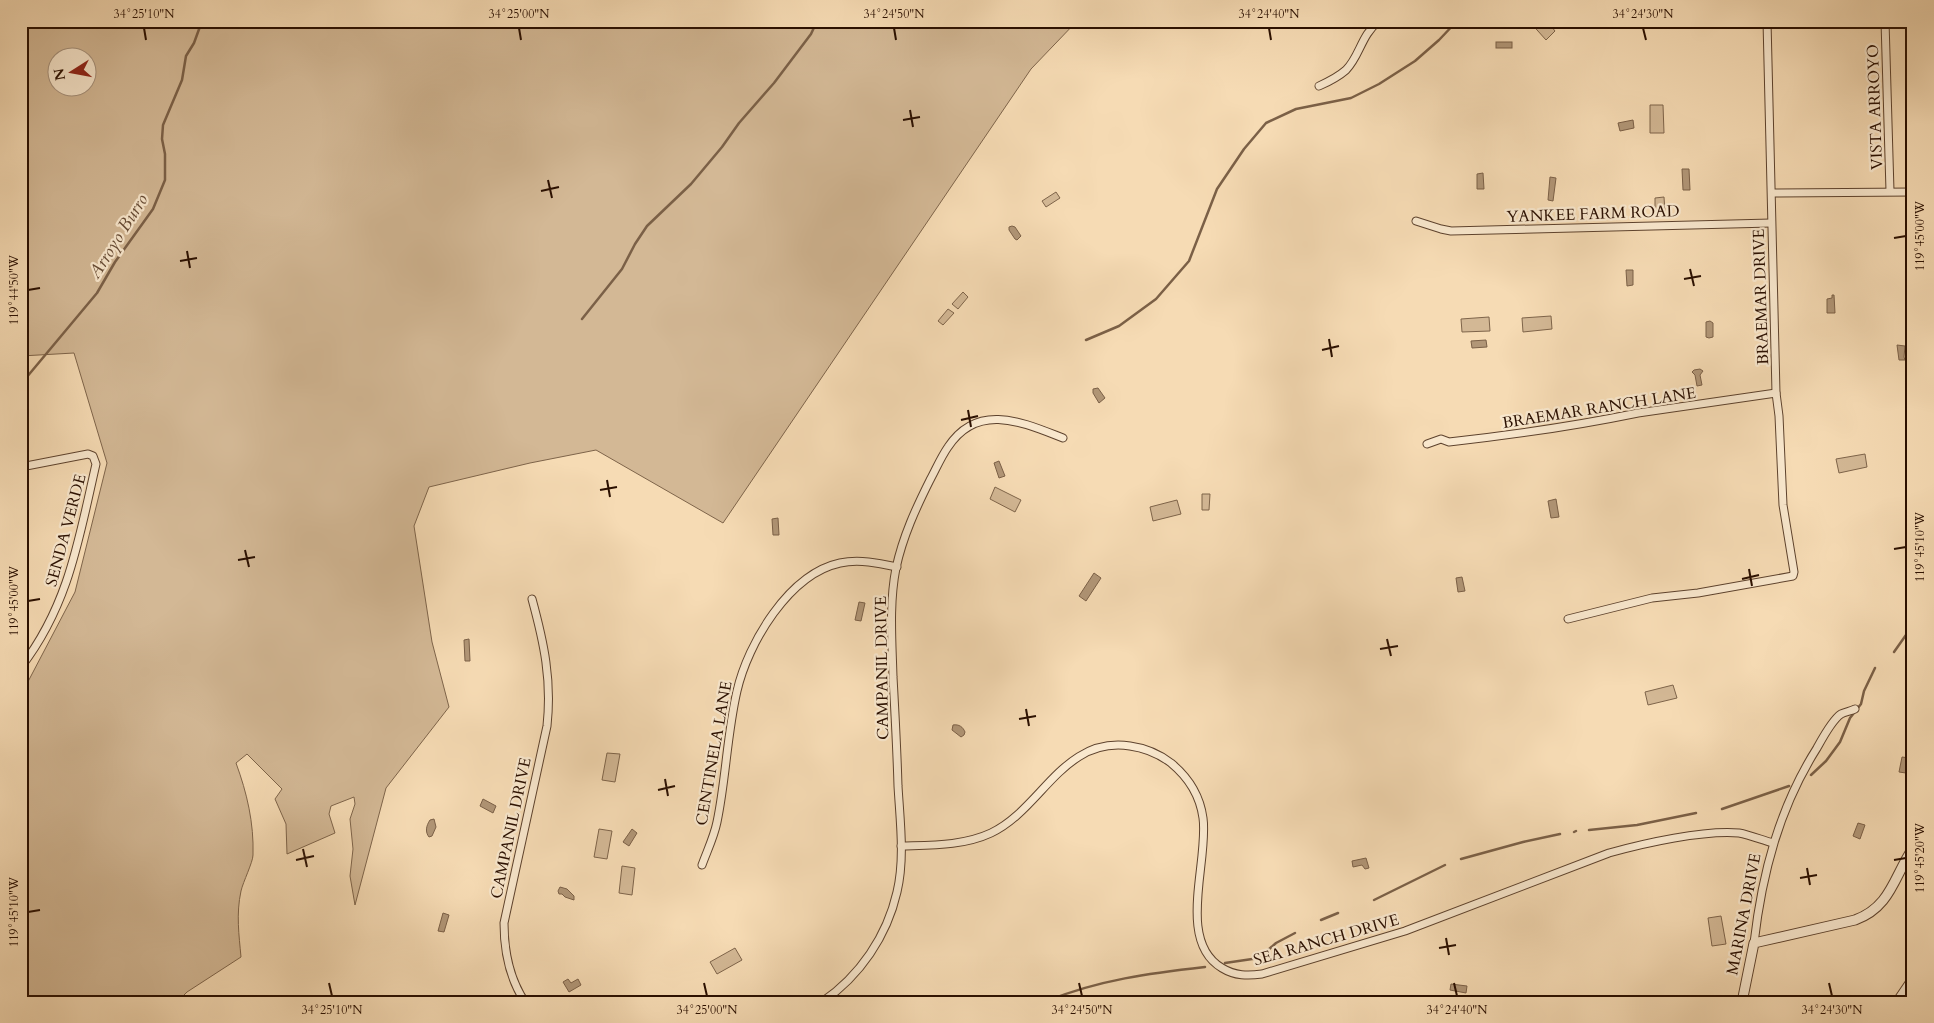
<svg xmlns="http://www.w3.org/2000/svg" width="1934" height="1023" viewBox="0 0 1934 1023" font-family="Cardo,serif">
<style>
.green{fill:#d3b895;stroke:#7e644a;fill-rule:evenodd}
.water{fill:#b19677;stroke:#7b6047}
.lines{fill:none;stroke-linecap:round;stroke-linejoin:round}
.stream{stroke:#7b6047;stroke-width:2.5}
.minor-casing{stroke:#5d422d;stroke-width:9}
.tertiary-casing{stroke:#5d422d;stroke-width:11}
.minor{stroke:#f9e8ce;stroke-width:7}
.tertiary{stroke:#f9e8ce;stroke-width:9}
.ticks{fill:none;stroke:#2a0f00;stroke-width:2}
.labels{text-anchor:middle;stroke-width:4.5;stroke-linejoin:round;paint-order:stroke}
.street-label{font-size:16px;fill:#2a0f00;stroke:#f9e8ce}
.water-label{font-size:18px;font-style:italic;fill:#674c36;stroke:#f9e8ce}
.neatline{fill:none;stroke:#2a0f00;stroke-width:2}
.ticks-label{font-size:12px;text-anchor:middle;fill:#2a0f00}
</style>
<rect width="100%" height="100%" fill="#f6dbb4"/>
<filter id="stains"><feTurbulence type="fractalNoise" baseFrequency=".004" numOctaves="4"/><feColorMatrix values="0 0 0 0 .2 0 0 0 0 .09 0 0 0 0 .02 0 0 0 .5 -.17"/></filter>
<radialGradient id="worn" r=".72"><stop offset=".6" stop-color="#630" stop-opacity="0"/><stop offset="1" stop-color="#630" stop-opacity=".3"/></radialGradient>
<g class="green">
<path d="M21,21h96l7,6 25,-6h928l-46,48 -308,454 -127,-73 -66,13 -101,24 -15,39 18,116 17,65 -63,81 -31,117 -5,-29 3,-27 -3,-30 5,-15 -1,-7 -23,9 -2,8 6,19 -48,21 -1,-30 -11,-25 7,-10 -35,-35 -11,9c11,30 18,60 17,92 0,7 -10,27 -12,36 -5,23 -2,44 0,66l-54,35 -6,6v4h-160v-307l54,-103 32,-129 -33,-110 -53,3zM58,58h30v30h-30z"/>
<polygon points="1529,21 1547,21 1555,31 1546,40"/>
<polygon points="1650,105 1663,105 1664,133 1650,133"/>
<polygon points="1056,192 1060,198 1046,207 1042,201"/>
<polygon points="1664,197 1665,213 1655,214 1655,198"/>
<polygon points="963,292 968,297 958,309 952,304"/>
<polygon points="948,309 954,313 943,325 938,321"/>
<polygon points="1551,316 1552,329 1523,332 1522,318"/>
<polygon points="1489,317 1490,331 1462,332 1461,319"/>
<polygon points="1865,454 1867,467 1839,473 1836,459"/>
<polygon points="995,487 1021,500 1015,512 990,499"/>
<polygon points="1202,494 1210,494 1209,510 1202,510"/>
<polygon points="1177,500 1181,514 1153,521 1150,507"/>
<polygon points="1673,685 1677,698 1648,705 1645,692"/>
<polygon points="607,753 620,754 615,782 602,780"/>
<polygon points="599,829 612,831 607,859 594,857"/>
<polygon points="622,866 635,868 632,895 619,893"/>
<polygon points="1721,916 1726,944 1712,946 1708,918"/>
<polygon points="735,948 742,960 717,974 710,962"/>
</g>
<g class="water">
<rect x="1496" y="42" width="16" height="6"/>
<polygon points="1633,120 1634,128 1620,131 1618,123"/>
<polygon points="1682,169 1689,169 1690,190 1683,190"/>
<polygon points="1483,173 1484,189 1477,189 1477,174"/>
<polygon points="1550,177 1556,178 1553,201 1548,200"/>
<polygon points="1012,226 1015,227 1021,236 1017,240 1015,239 1009,230 1009,227"/>
<polygon points="1626,270 1633,270 1633,285 1627,286"/>
<polygon points="1832,295 1834,295 1835,313 1827,313 1827,299 1832,298"/>
<polygon points="1710,321 1713,323 1713,337 1709,338 1706,337 1706,322"/>
<polygon points="1486,340 1487,347 1472,348 1471,341"/>
<polygon points="1897,345 1905,346 1904,357 1905,360 1899,360"/>
<polygon points="1700,369 1703,371 1700,375 1702,385 1697,386 1695,375 1692,372 1694,370"/>
<polygon points="1098,388 1105,398 1099,403 1093,393 1093,389"/>
<polygon points="999,461 1005,476 999,478 994,463"/>
<polygon points="1556,499 1559,517 1551,518 1548,501"/>
<polygon points="778,518 779,535 773,535 772,519"/>
<polygon points="1094,573 1101,578 1086,601 1079,596"/>
<polygon points="1462,577 1465,591 1458,592 1456,578"/>
<polygon points="859,602 865,603 861,621 855,620"/>
<polygon points="469,639 470,661 465,661 464,640"/>
<path d="M953,725c6,-1 10,2 12,7l-1,3 -3,2 -9,-7z"/>
<polygon points="1902,757 1909,758 1906,773 1899,772"/>
<polygon points="483,799 496,806 493,813 480,806"/>
<path d="M434,819l2,8 -4,9 -3,1c-4,-5 -3,-11 1,-17z"/>
<polygon points="1858,823 1865,825 1860,839 1853,836"/>
<polygon points="632,829 637,833 629,846 623,842"/>
<polygon points="1366,858 1369,868 1365,869 1362,865 1353,867 1352,861"/>
<polygon points="560,887 567,889 574,896 574,900 565,897 562,894 559,894 558,891"/>
<polygon points="443,913 449,915 444,932 438,931"/>
<polygon points="568,979 571,983 578,979 581,985 569,992 563,982"/>
<polygon points="1451,984 1467,986 1466,993 1450,990"/>
</g>
<g class="lines">
<g class="stream">
<polyline points="582,319 622,269 635,244 647,226 691,184 722,147 739,123 774,83 811,34 817,21"/>
<polyline points="1086,340 1119,326 1156,299 1189,261 1217,189 1244,149 1266,123 1296,109 1351,98 1379,84 1415,61 1439,40 1457,21"/>
<polyline points="21,384 97,293 115,262 153,209 165,180 165,154 162,139 163,125 182,80 186,56 194,43 202,21"/>
<polyline points="1894,652 1913,625"/>
<polyline points="1811,775 1826,761 1840,742 1850,718 1861,704 1864,691 1875,668"/>
<polyline points="1722,809 1789,786"/>
<polyline points="1589,830 1637,825 1696,813"/>
<polyline points="1574,832 1576,831"/>
<polyline points="1461,859 1523,842 1560,834"/>
<polyline points="1374,900 1445,865"/>
<polyline points="1321,920 1338,913"/>
<polyline points="1225,963 1259,958 1276,943 1295,933"/>
<path d="M1047,1001c51,-21 104,-28 158,-34"/>
</g>
<g class="minor-casing">
<g id="minor">
<polyline points="1885,21 1890,191"/>
<path d="M1319,86c9,-4 19,-9 27,-16 14,-14 15,-35 33,-49"/>
<polyline points="1772,193 1913,192"/>
<polyline points="1416,221 1441,229 1451,231 1771,223"/>
<path d="M1427,444l14,-5 8,3c63,-7 126,-16 189,-29l138,-20"/>
<path d="M21,467l67,-13 5,2 3,8c-17,74 -27,141 -75,203"/>
<polyline points="1568,619 1652,598 1698,593 1793,576 1794,572 1783,505 1779,416 1776,393 1767,21"/>
<path d="M901,846c30,-1 62,0 90,-13 51,-24 72,-97 139,-87 15,2 29,8 41,17 17,14 29,33 32,55 6,43 -27,123 19,150 13,8 26,8 40,6l143,-43 204,-78c36,-10 94,-23 130,-20 11,2 23,7 34,10"/>
<path d="M702,865c5,-14 12,-28 15,-43 9,-43 10,-88 20,-131 11,-48 52,-117 103,-128 19,-4 38,0 57,4"/>
<path d="M1754,943c8,-69 25,-135 63,-195 5,-9 15,-28 24,-34 4,-2 10,-3 14,-5"/>
<path d="M525,1002c-16,-24 -21,-51 -21,-79l43,-197c5,-46 -3,-83 -15,-127"/>
<path d="M822,1002c38,-26 65,-66 75,-110 8,-34 3,-71 1,-106 -1,-36 -3,-73 -5,-109 -1,-37 -4,-73 3,-109 7,-32 20,-60 34,-88 6,-11 11,-23 18,-33 30,-46 76,-24 115,-9"/>
<polyline points="1896,1002 1913,977"/>
</g>
</g>
<g class="tertiary-casing">
<path id="tertiary" d="M1742,1002l12,-59 101,-23c36,-13 39,-44 58,-72"/>
</g>
<use href="#minor" class="minor"/>
<use href="#tertiary" class="tertiary"/>
</g>
<path class="ticks" d="M144,28l2,12M519,28l2,12M894,28l2,12M1269,28l2,12M1643,28l3,12M910,110l3,17M903,120l17,-3M548,180l4,18M541,191l18,-4M1894,238l12,-2M187,251l3,17M180,261l17,-3M1690,269l4,17M1684,279l17,-3M28,290l12,-2M1329,339l3,18M1322,350l17,-4M968,410l3,17M961,420l17,-4M607,480l3,17M600,490l17,-3M1894,549l12,-2M245,550l4,17M238,560l17,-3M1749,569l3,17M1742,579l17,-4M28,601l12,-2M1387,639l4,17M1380,649l18,-3M1026,709l3,17M1019,719l17,-3M665,779l3,17M658,790l17,-4M303,849l4,18M296,860l18,-4M1894,860l12,-2M1807,868l3,17M1800,878l17,-3M28,912l12,-2M1446,938l3,17M1439,948l17,-3M329,983l3,13M704,983l3,13M1079,983l3,13M1454,983l3,13M1829,983l3,13"/>
<g class="labels">
<g class="street-label">
<text transform="translate(1874 107) rotate(-92)" y="6">VISTA ARROYO</text>
<text transform="translate(1593 213) rotate(-2)" y="6">YANKEE FARM ROAD</text>
<text transform="translate(1760 297) rotate(-92)" y="6">BRAEMAR DRIVE</text>
<text transform="translate(1599 407) rotate(-9)" y="6">BRAEMAR RANCH LANE</text>
<text transform="translate(65 530) rotate(-75)" y="6">SENDA VERDE</text>
<text transform="translate(881 668) rotate(-91)" y="6">CAMPANIL DRIVE</text>
<text transform="translate(713 753) rotate(-80)" y="6">CENTINELA LANE</text>
<text transform="translate(510 828) rotate(-78)" y="6">CAMPANIL DRIVE</text>
<text transform="translate(1743 914) rotate(-79)" y="6">MARINA DRIVE</text>
<text transform="translate(1326 939) rotate(-16)" y="6">SEA RANCH DRIVE</text>
</g>
<g class="water-label">
<text transform="translate(118 236) rotate(-58)" y="6">Arroyo Burro</text>
</g>
</g>
<rect width="1934" height="1023" fill="none" stroke="#f6dbb4" stroke-width="55"/>
<g transform="translate(72 72) rotate(259)"><circle r="24" fill="#f9e8ce" stroke="#a6917c"/>
<path d="M0-4L9 19L0 12L-9 19Z" fill="#8f2418"/>
<text y="-8" font-size="14" font-weight="bold" text-anchor="middle" fill="#2a0f00">N</text>
</g>
<rect x="28" y="28" width="1878" height="968" class="neatline"/>
<g class="ticks-label">
<text x="144" y="18">34°25'10"N</text>
<text x="519" y="18">34°25'00"N</text>
<text x="894" y="18">34°24'50"N</text>
<text x="1269" y="18">34°24'40"N</text>
<text x="1643" y="18">34°24'30"N</text>
<text transform="translate(1920 236) rotate(-90)" y="4">119°45'00"W</text>
<text transform="translate(14 290) rotate(-90)" y="4">119°44'50"W</text>
<text transform="translate(1920 547) rotate(-90)" y="4">119°45'10"W</text>
<text transform="translate(14 601) rotate(-90)" y="4">119°45'00"W</text>
<text transform="translate(1920 858) rotate(-90)" y="4">119°45'20"W</text>
<text transform="translate(14 912) rotate(-90)" y="4">119°45'10"W</text>
<text x="332" y="1014">34°25'10"N</text>
<text x="707" y="1014">34°25'00"N</text>
<text x="1082" y="1014">34°24'50"N</text>
<text x="1457" y="1014">34°24'40"N</text>
<text x="1832" y="1014">34°24'30"N</text>
</g>
<rect width="100%" height="100%" filter="url(#stains)"/>
<rect width="100%" height="100%" fill="url(#worn)"/>
</svg>
